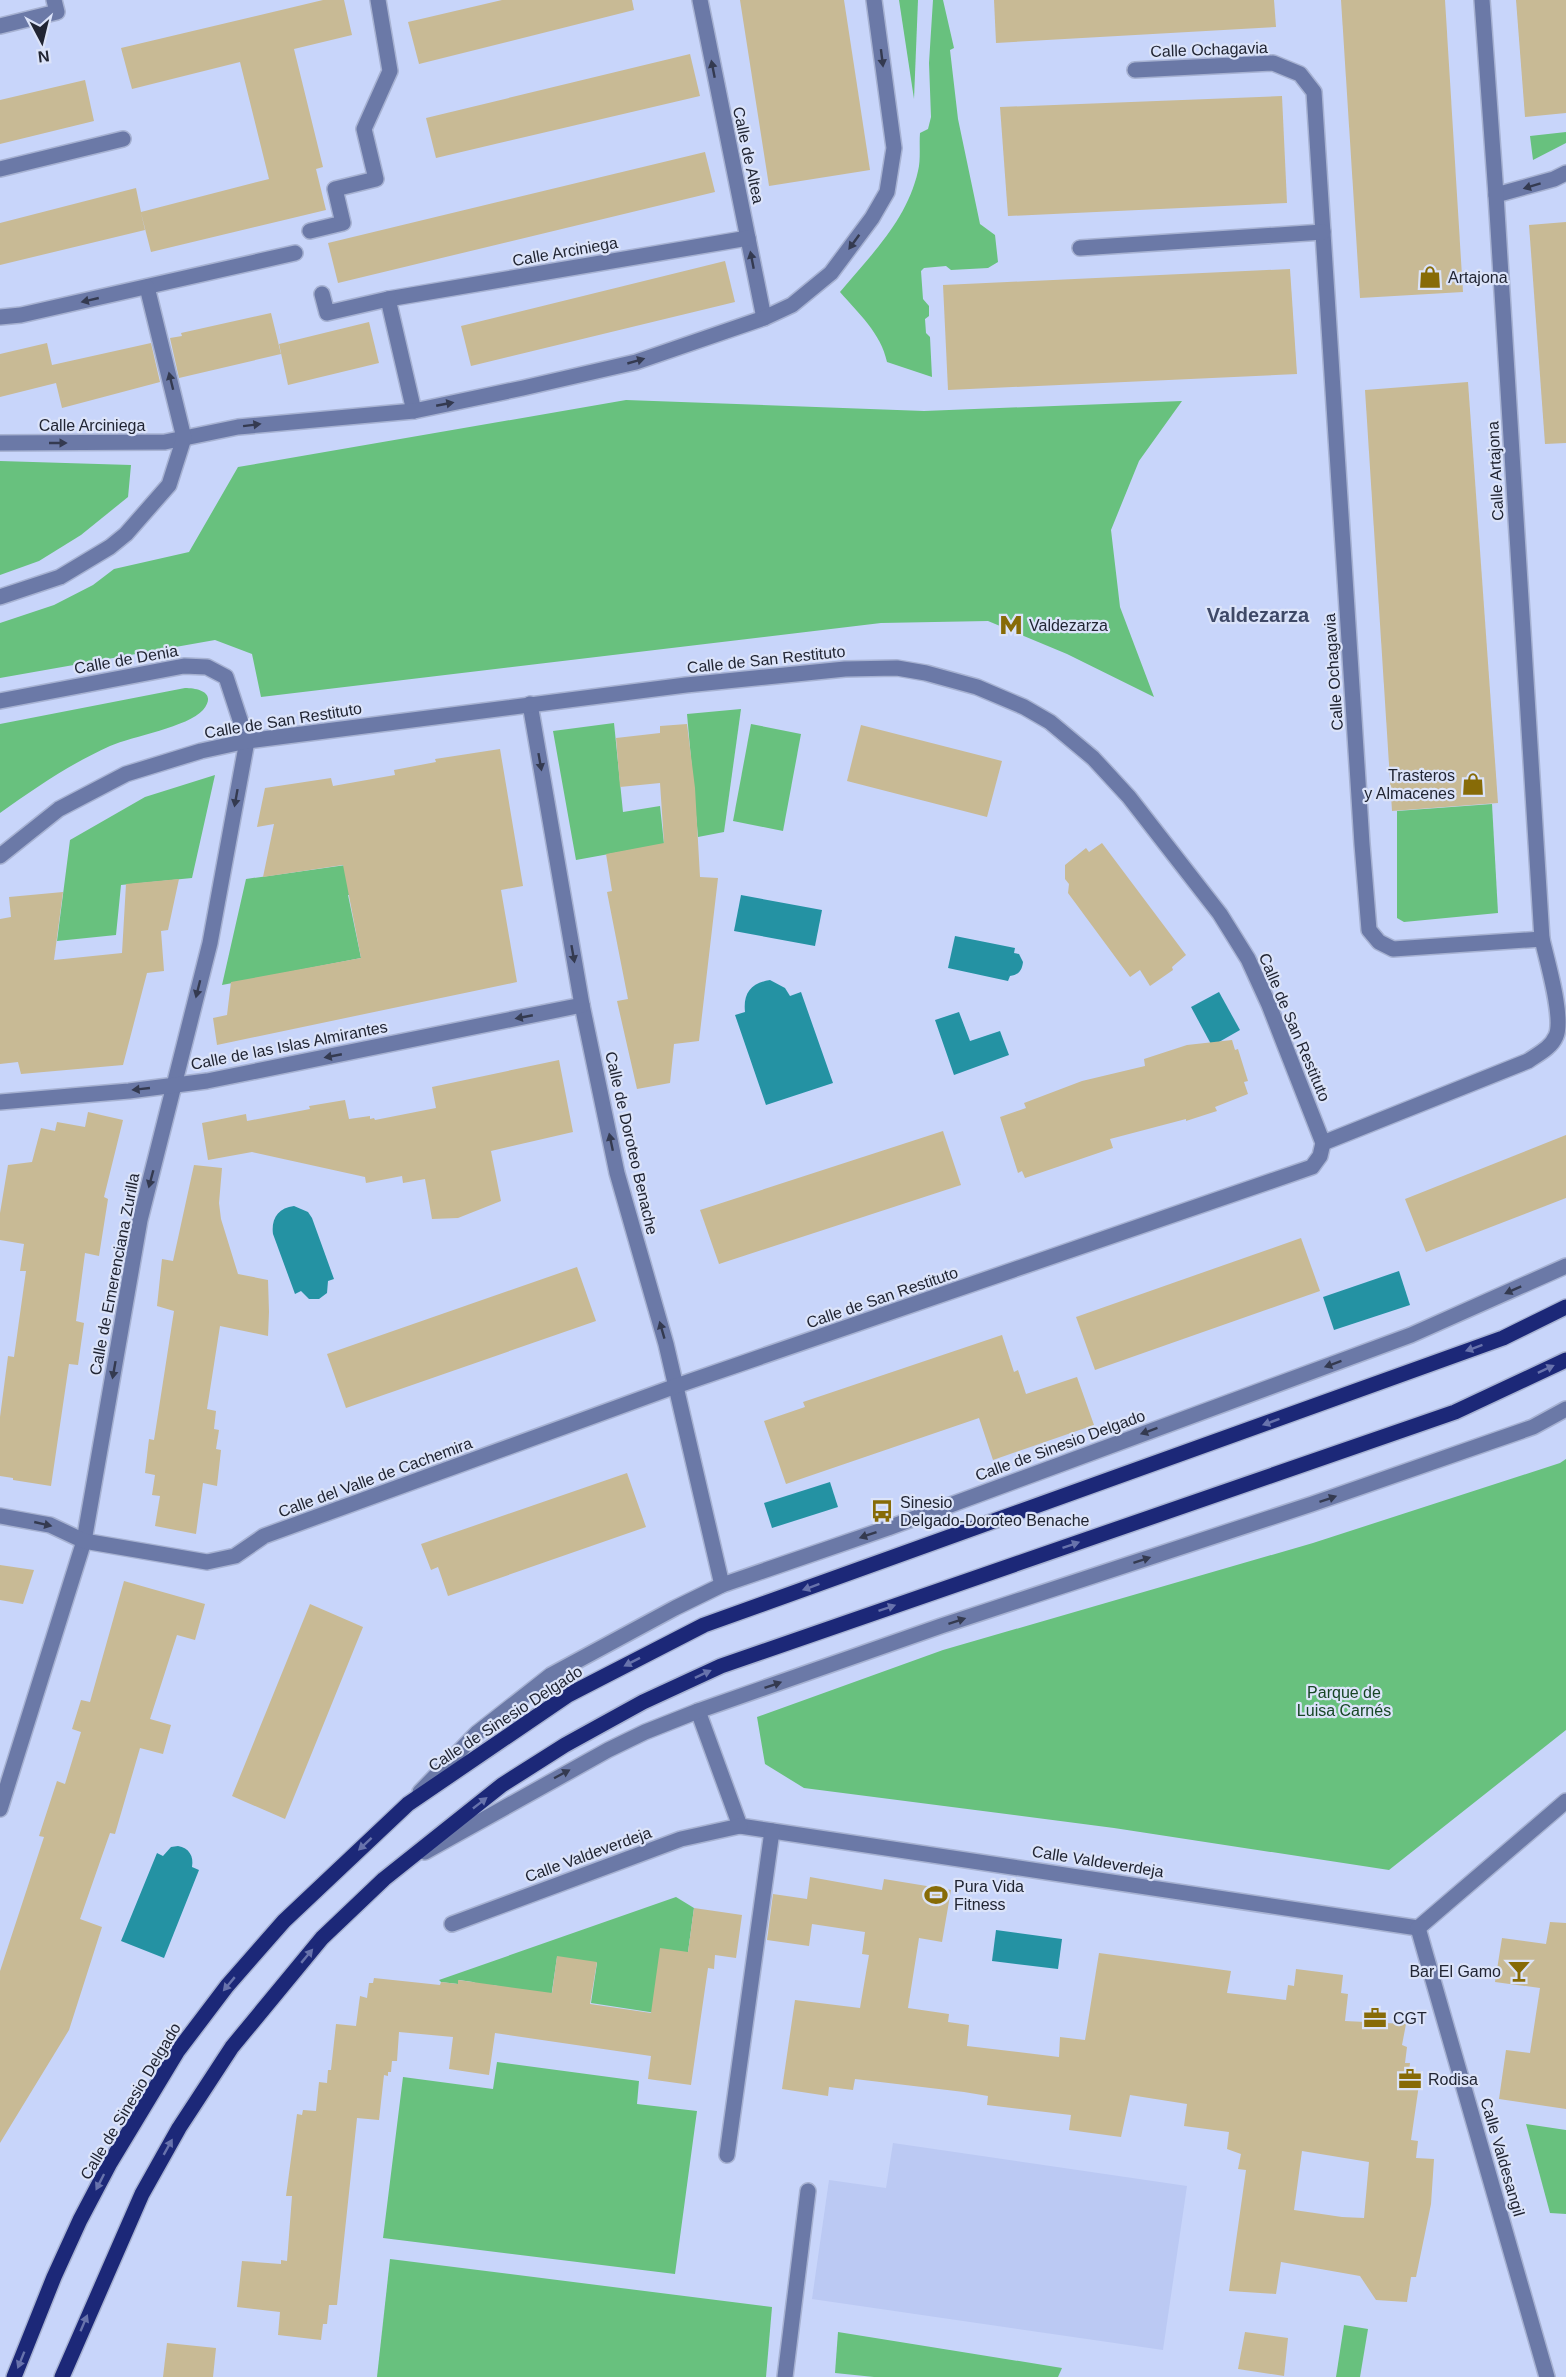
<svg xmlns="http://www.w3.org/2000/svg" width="1566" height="2377" viewBox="0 0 1566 2377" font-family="Helvetica,sans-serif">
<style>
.built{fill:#bbc9f3}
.green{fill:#68c17e}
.water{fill:#2492a3}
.building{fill:#c8ba95;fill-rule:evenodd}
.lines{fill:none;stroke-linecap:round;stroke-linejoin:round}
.minor-casing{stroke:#a7b2d2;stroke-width:18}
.major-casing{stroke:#a7b2d2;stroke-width:18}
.minor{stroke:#6b79a7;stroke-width:15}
.major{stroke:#1c2878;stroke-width:15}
.oneway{fill:#343a50}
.oneway2{fill:#6873ac}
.labels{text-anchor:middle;stroke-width:4.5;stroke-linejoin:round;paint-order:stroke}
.street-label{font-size:16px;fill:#212533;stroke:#dbe3f9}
.poi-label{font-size:16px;fill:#212533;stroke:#dbe3f9;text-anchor:start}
.park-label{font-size:16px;fill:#174625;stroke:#dbe3f9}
.quarter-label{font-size:20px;font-weight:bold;fill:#3f4967;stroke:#dbe3f9}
</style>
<rect width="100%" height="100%" fill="#c8d5fa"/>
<polygon class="built" points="893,2143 1187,2186 1163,2350 812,2299 829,2180 886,2188"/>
<g class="green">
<polygon points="899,0 918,0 914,99"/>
<path d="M933,0h10l11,48 -4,2 8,69 22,105 15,11 3,27 -10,6 -37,2 -5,-4 -22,2 -3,3 2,28 6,7v10l-4,3 1,14 4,4 2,40 -45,-15c-6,-29 -29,-49 -47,-70 31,-37 67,-72 78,-121 3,-12 1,-26 2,-38l8,-4 3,-12 -2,-54z"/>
<polygon points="1566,132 1566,143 1533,160 1530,136"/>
<polygon points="626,400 924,411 1182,401 1139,461 1111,530 1120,607 1154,697 1067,654 988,621 881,623 261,697 252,654 215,640 0,678 0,623 54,605 93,585 114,569 189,552 238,467"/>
<polygon points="0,461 131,465 128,497 81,535 39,561 0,575"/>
<path d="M185,688c14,0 32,5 18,22 -15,17 -70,26 -93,36 -40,18 -75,42 -110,67v-89z"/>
<polygon points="741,709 724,832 698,837 687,714"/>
<polygon points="614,723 623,812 660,806 664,844 576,860 553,731"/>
<polygon points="751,724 801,734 783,831 733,821"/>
<polygon points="215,775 192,878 121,885 116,935 57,941 70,840 145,797"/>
<polygon points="1492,804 1498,913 1404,922 1397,918 1397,811"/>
<polygon points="346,865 352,895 348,895 361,958 222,985 246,879"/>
<polygon points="1566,1459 1566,1730 1389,1870 1114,1828 804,1788 765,1764 757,1717 943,1650 1313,1543 1560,1463"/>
<polygon points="676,1897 694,1908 688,1952 656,2013 591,2003 597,1963 557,1957 551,1998 493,1985 492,1990 473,1982 459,1980 458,1984 441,1982 439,1980"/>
<polygon points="497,2062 639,2081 637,2104 697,2111 675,2274 383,2238 403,2077 493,2089"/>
<polygon points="1526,2124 1566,2130 1566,2214 1550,2213"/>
<polygon points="390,2259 772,2307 766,2377 377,2377"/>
<polygon points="1344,2325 1368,2329 1360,2377 1336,2377"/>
<polygon points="838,2332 1062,2368 1058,2377 874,2377 835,2373"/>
</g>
<g class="water">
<polygon points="741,895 822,910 815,946 734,931"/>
<path d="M955,936l60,12 -1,5 5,1 4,8c-1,9 -5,13 -13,14l-2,5 -60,-13z"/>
<path d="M770,980l15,8 5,8 11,-4 32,91 -67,22 -31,-90 10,-3c-2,-19 6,-29 25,-32z"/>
<polygon points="1219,992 1240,1030 1212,1046 1191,1007"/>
<polygon points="959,1012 970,1041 1000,1031 1009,1055 954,1075 935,1020"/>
<path d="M294,1206l14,6 4,6 22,61 -6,2 -1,12 -8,6h-10l-8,-8 -6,3 -22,-60c-2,-15 5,-26 21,-28z"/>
<polygon points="1399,1271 1410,1305 1334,1330 1323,1297"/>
<polygon points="830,1482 838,1507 772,1528 764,1503"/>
<path d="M178,1846c11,2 16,10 14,21l7,3 -35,88 -43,-17 36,-88 6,3 8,-9z"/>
<polygon points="996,1930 1062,1939 1058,1969 992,1961"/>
</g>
<g class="building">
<polygon points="323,0 344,0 352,35 294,49 323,167 316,169 326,210 151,252 141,213 145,230 0,265 0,223 136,188 141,212 269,179 240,62 132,89 121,48"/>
<polygon points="502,0 632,0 634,10 419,64 408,22"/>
<polygon points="740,0 844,0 870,170 769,186"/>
<polygon points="994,0 1274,0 1276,27 996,43"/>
<polygon points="1341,0 1445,0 1463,292 1360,298"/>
<polygon points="1516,0 1566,0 1566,113 1525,117"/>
<polygon points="690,54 700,96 436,158 426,118"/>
<polygon points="85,80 94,121 0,144 0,100"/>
<polygon points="1282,96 1287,203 1008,216 1000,107"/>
<polygon points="705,152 715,192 338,283 328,243"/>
<polygon points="1566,222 1566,443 1545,444 1529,225"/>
<polygon points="725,261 735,302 471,366 461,326"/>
<polygon points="1290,269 1297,374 948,390 943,285"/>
<polygon points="271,313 281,354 179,378 170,338 182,336 181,333"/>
<polygon points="369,322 379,363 288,385 279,344"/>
<polygon points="47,343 52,365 151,343 160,382 62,408 56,383 0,397 0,354"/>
<polygon points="1468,382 1498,803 1392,811 1365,390"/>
<polygon points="687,724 695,788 700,877 718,878 699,1041 674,1044 670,1083 637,1089 617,1001 628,999 607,892 612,891 606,854 664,843 660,783 620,787 616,738 660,733 660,726"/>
<polygon points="861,725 1002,761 987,817 847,781"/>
<polygon points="500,749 523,886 501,890 517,982 217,1045 213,1018 227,1015 231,982 361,958 343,865 263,877 274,824 257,827 265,788 331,778 333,786 395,775 394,770 436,762 435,759"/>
<polygon points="1102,843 1186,955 1172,967 1173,970 1150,986 1140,970 1130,977 1068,893 1069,884 1065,879 1065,865 1086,848 1089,852"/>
<polygon points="179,879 168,930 161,931 164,971 147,973 123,1065 21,1074 18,1062 0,1064 0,919 11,917 9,897 63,892 54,960 122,953 126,884"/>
<polygon points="1232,1040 1235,1050 1238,1049 1248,1081 1244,1082 1248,1094 1215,1107 1217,1111 1186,1121 1186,1119 1110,1139 1113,1148 1025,1178 1022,1171 1018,1173 1000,1117 1026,1108 1024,1103 1082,1081 1145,1066 1144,1059 1187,1045"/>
<polygon points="559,1060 573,1132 491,1151 501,1201 458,1218 432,1219 425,1179 403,1183 402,1176 366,1183 365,1177 252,1152 208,1160 202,1123 246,1114 247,1121 310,1109 309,1106 345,1100 349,1119 370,1116 370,1119 374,1118 375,1120 436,1108 432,1087"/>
<polygon points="88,1112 123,1120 104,1197 108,1199 99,1256 85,1253 76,1321 84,1323 78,1365 69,1364 51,1486 13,1480 13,1478 0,1476 0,1417 8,1356 14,1357 26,1271 20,1271 24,1244 0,1240 0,1213 8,1165 32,1162 41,1128 55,1131 57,1122 85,1127"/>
<polygon points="943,1131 961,1185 719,1264 700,1210"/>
<polygon points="1566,1135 1566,1198 1426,1252 1405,1199"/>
<polygon points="194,1165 222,1168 219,1203 221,1219 238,1274 268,1280 269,1312 268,1336 220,1326 207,1409 216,1411 214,1429 219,1430 216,1449 221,1450 217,1486 203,1483 196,1534 155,1526 160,1496 152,1495 155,1475 145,1473 149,1439 154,1440 174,1311 157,1306 162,1259 173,1261"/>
<polygon points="1301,1238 1320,1291 1095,1370 1076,1317"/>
<polygon points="577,1267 596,1321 346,1408 327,1354"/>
<polygon points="1002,1335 1014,1372 1018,1370 1026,1394 1077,1377 1094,1425 993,1460 979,1418 786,1484 764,1421 805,1407 803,1402"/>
<polygon points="627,1473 646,1527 448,1596 438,1567 431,1570 421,1544"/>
<polygon points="0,1565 34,1570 23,1604 0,1600"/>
<polygon points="124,1581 205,1604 195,1640 177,1635 150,1719 171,1725 163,1754 140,1748 115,1834 110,1833 80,1919 102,1927 69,2030 0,2143 0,1971 44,1837 39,1836 57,1781 65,1784 81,1732 72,1729 81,1700 90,1702"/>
<polygon points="310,1604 363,1627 285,1819 232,1796"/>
<path d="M810,1877l72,13 2,-11 67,11 -9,52 -23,-4 -11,70 41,6 -1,8 21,3 -2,21 92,11 1,-20 25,3 14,-87 132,18 -4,22 59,7 2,-15 6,1 2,-17 47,6 -2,18 7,1 -3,27 61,3 -4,21 5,2 -2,16h5l-1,8h12l-10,69 7,1 -2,17 18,1 -3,45 -15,73h-5l-4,25 -31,-2 -16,-24 -79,-14 -5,32 -47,-3 17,-121 -8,-1 3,-15 -14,-5 2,-17 -45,-6 3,-22 -57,-9 -9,42 -52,-7 2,-15 -84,-10 1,-9 -24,-4 -109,-13 -2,11 -24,-3 -1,9 -46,-7 13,-89 65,8 9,-53 -7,-1 3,-22 -53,-8 -3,22 -42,-6 6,-46 34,5zM1302,2151l67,11 -5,56 -22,-1 -48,-7z"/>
<polygon points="694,1908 742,1915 736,1958 715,1955 714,1969 708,1968 691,2085 648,2079 651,2056 495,2033 489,2075 449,2069 453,2037 399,2032 397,2061 392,2061 391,2072 388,2072 388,2076 384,2075 379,2120 357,2118 337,2305 329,2305 327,2324 323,2324 321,2340 278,2335 280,2312 237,2307 242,2261 281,2264 281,2260 287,2261 292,2196 286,2196 297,2114 302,2115 303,2110 316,2111 319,2082 327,2083 328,2070 331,2070 336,2024 356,2026 360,1996 367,1998 369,1983 373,1983 374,1978 440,1985 441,1982 458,1984 458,1980 552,1993 557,1956 597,1962 590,2004 651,2013 660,1948 688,1952"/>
<polygon points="1550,1922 1566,1923 1566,2109 1499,2099 1506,2050 1530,2053 1540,1988 1495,1982 1502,1938 1546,1944"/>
<polygon points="1245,2332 1288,2338 1284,2376 1238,2369"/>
<polygon points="167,2343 216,2348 213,2377 163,2377"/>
</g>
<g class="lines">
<g class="minor-casing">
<g id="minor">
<polyline points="700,0 764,318"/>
<polyline points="0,26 57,12 54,0"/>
<polyline points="1135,70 1273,63 1300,74 1314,92 1362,844 1369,930 1379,942 1393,949 1542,939"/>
<polyline points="0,169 123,139"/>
<polyline points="1496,195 1554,179 1566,173"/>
<polyline points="310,231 343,223 335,189 376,179 364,129 390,71 378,0"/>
<polyline points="1080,248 1323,232"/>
<polyline points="322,294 327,313 388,299 748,238"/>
<polyline points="388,299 414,411"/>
<polyline points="0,317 21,315 295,253"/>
<polyline points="0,443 165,442 238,427 414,411 523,388 636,362 764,318 792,305 831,273 872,218 887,192 894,148 874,0"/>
<polyline points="0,597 60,577 110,547 126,534 169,485 184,438 147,287"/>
<polyline points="0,701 184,666 207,667 226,677 247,741 210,943 140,1220 84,1541 0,1809"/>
<polyline points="530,704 582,1005 617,1173 666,1344 722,1585"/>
<polyline points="0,856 59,809 126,774 201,751 247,741 686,685 845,669 897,668 926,673 977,687 1024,707 1050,722 1093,758 1129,797 1220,914 1248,959 1269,1005 1323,1143 1320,1156 1312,1167 676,1386 264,1536 235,1556 207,1562 84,1541 50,1525 0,1516"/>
<polyline points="0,1102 129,1091 207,1081 582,1005"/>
<path d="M1323,1143l205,-82c10,-7 23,-13 28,-25 8,-18 -9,-75 -14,-97l-46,-744 -14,-195"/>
<polyline points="698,1711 740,1826 1418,1928"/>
<polyline points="420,1792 477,1733 551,1675 675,1608 722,1585 888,1528 1411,1335 1566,1266"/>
<polyline points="425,1852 608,1750 645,1732 698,1711 941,1626 1312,1504 1533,1427 1566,1409"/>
<polyline points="452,1924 681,1839 740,1826"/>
<polyline points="1418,1928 1547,2377"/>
<polyline points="1418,1928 1566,1801"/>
<polyline points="727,2155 772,1831"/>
<polyline points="785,2377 808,2191"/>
</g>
</g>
<g class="major-casing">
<g id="major">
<polyline points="14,2377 54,2277 80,2220 110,2163 177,2052 227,1986 284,1921 408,1804 568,1695 704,1625 1503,1338 1566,1307"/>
<polyline points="62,2377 142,2194 179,2128 232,2047 322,1938 384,1879 502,1785 565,1745 643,1702 721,1666 1455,1412 1566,1360"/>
</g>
</g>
<use href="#minor" class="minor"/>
<use href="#major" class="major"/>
</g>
<defs><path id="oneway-solid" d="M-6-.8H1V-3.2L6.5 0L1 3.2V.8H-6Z" transform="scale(1.5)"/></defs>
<g class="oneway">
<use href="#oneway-solid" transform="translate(882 58) rotate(83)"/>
<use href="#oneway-solid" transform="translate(713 69) rotate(-101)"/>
<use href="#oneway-solid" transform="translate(1532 186) rotate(163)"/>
<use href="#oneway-solid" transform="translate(854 242) rotate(126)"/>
<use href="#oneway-solid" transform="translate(752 260) rotate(-101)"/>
<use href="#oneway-solid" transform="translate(90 300) rotate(167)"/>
<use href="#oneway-solid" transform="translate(636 361) rotate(-16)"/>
<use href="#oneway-solid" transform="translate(171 381) rotate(-104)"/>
<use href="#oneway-solid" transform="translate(445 404) rotate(-11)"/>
<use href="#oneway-solid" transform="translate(252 425) rotate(-7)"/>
<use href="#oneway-solid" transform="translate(58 443)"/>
<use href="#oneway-solid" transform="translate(540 762) rotate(80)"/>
<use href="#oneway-solid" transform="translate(236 798) rotate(100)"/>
<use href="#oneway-solid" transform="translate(573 954) rotate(80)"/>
<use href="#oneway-solid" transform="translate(198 989) rotate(104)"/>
<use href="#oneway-solid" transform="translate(524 1017) rotate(169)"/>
<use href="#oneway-solid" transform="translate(333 1056) rotate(169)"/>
<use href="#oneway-solid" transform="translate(141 1089) rotate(174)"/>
<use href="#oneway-solid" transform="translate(611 1142) rotate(-102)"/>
<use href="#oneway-solid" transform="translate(151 1179) rotate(105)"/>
<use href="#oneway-solid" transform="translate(1513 1290) rotate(156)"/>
<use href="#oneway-solid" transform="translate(662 1330) rotate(-106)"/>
<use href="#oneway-solid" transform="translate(1333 1364) rotate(160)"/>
<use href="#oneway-solid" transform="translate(114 1370) rotate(100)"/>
<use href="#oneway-solid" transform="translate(1149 1431) rotate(160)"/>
<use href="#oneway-solid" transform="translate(1328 1499) rotate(-19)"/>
<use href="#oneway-solid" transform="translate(43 1524) rotate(13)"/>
<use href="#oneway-solid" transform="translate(868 1535) rotate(161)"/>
<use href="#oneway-solid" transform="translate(1142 1560) rotate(-18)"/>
<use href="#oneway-solid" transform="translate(957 1621) rotate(-18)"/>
<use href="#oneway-solid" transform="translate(773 1685) rotate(-19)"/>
<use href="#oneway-solid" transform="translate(562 1774) rotate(-28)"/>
</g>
<g class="oneway2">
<use href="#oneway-solid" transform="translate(1474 1348) rotate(160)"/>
<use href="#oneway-solid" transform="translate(1546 1369) rotate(-25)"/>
<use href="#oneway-solid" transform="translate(1271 1422) rotate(160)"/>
<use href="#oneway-solid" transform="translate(1071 1545) rotate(-19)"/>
<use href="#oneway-solid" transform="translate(811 1587) rotate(160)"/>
<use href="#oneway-solid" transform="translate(887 1608) rotate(-19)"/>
<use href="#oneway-solid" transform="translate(632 1662) rotate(153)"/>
<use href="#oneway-solid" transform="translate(703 1674) rotate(-25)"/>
<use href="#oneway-solid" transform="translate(480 1803) rotate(-38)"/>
<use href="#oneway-solid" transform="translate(365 1844) rotate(137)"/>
<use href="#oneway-solid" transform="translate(307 1956) rotate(-50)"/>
<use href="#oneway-solid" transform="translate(229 1984) rotate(130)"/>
<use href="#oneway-solid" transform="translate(168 2147) rotate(-61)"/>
<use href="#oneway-solid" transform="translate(100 2182) rotate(117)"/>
<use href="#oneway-solid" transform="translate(84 2323) rotate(-67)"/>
<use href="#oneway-solid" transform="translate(21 2360) rotate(112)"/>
</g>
<defs>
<g id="shop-bare" transform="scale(1.8)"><path d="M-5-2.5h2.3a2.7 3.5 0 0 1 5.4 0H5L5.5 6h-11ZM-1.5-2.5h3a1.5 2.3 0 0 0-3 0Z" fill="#876b07" stroke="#dbe3f9" stroke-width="2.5" paint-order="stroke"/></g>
<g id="metro-bare" transform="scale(1.8)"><path d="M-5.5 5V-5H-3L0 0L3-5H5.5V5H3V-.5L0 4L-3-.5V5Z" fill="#876b07" stroke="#dbe3f9" stroke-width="2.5" paint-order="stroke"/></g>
<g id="bus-bare" transform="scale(1.8)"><path d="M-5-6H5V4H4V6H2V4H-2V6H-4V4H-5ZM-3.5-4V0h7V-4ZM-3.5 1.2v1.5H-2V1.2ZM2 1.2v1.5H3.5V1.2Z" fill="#876b07" stroke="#dbe3f9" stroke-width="2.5" paint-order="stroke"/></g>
<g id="stadium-bare" transform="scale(1.8)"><path d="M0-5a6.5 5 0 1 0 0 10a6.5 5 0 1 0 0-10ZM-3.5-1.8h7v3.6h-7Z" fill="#876b07" stroke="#dbe3f9" stroke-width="2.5" paint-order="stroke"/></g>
<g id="bar-bare" transform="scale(1.8)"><path d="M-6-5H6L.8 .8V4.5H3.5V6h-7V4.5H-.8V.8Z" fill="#876b07" stroke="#dbe3f9" stroke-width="2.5" paint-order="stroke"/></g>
<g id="office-bare" transform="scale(1.8)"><path d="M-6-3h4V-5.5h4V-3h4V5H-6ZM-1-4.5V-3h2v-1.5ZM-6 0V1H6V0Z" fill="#876b07" stroke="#dbe3f9" stroke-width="2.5" paint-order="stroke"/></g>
</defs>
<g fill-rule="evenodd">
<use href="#shop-bare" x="1430" y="277"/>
<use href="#metro-bare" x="1011" y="625"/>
<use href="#shop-bare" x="1473" y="784"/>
<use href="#bus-bare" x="882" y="1511"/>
<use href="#stadium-bare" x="936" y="1895"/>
<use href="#bar-bare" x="1519" y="1971"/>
<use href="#office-bare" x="1375" y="2018"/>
<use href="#office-bare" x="1410" y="2079"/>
</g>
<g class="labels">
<g class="street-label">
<text transform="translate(1209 49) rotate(-2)" y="6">Calle Ochagavia</text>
<text transform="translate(749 155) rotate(78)" y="6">Calle de Altea</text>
<text transform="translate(565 251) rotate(-10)" y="6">Calle Arciniega</text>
<text x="92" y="431">Calle Arciniega</text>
<text transform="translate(1495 471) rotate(-93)" y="6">Calle Artajona</text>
<text transform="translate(126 659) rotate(-10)" y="6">Calle de Denia</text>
<text transform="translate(766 659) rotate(-6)" y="6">Calle de San Restituto</text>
<text transform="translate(1333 672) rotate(-94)" y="6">Calle Ochagavia</text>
<text transform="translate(283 720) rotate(-9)" y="6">Calle de San Restituto</text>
<text transform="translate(1295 1027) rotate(67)" y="6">Calle de San Restituto</text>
<text transform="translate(289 1045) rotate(-11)" y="6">Calle de las Islas Almirantes</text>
<text transform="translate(632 1143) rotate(77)" y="6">Calle de Doroteo Benache</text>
<text transform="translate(114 1274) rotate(-79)" y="6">Calle de Emerenciana Zurilla</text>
<text transform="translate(882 1297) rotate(-19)" y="6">Calle de San Restituto</text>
<text transform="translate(1060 1445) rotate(-20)" y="6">Calle de Sinesio Delgado</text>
<text transform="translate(375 1477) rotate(-20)" y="6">Calle del Valle de Cachemira</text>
<text transform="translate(505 1718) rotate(-33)" y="6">Calle de Sinesio Delgado</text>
<text transform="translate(588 1854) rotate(-20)" y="6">Calle Valdeverdeja</text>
<text transform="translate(1098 1861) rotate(9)" y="6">Calle Valdeverdeja</text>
<text transform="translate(130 2101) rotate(-59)" y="6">Calle de Sinesio Delgado</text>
<text transform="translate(1503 2157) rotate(74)" y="6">Calle Valdesangil</text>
</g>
<g class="poi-label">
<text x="1448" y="283">Artajona</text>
<text x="1029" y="631">Valdezarza</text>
<text x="1455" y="781" text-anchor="end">Trasteros<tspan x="1455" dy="18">y Almacenes</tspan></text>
<text x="900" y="1508">Sinesio<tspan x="900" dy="18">Delgado-Doroteo Benache</tspan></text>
<text x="954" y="1892">Pura Vida<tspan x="954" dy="18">Fitness</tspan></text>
<text x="1501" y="1977" text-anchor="end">Bar El Gamo</text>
<text x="1393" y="2024">CGT</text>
<text x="1428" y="2085">Rodisa</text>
</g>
<g class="park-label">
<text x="1344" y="1698">Parque de<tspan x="1344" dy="18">Luisa Carnés</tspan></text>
</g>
<g class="quarter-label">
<text x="1258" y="622">Valdezarza</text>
</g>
</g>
<g transform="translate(42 42) rotate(173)" stroke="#dbe3f9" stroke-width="4.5" paint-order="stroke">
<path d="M0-4.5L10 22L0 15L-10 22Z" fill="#212533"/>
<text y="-9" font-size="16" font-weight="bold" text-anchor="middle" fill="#212533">N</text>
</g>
</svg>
